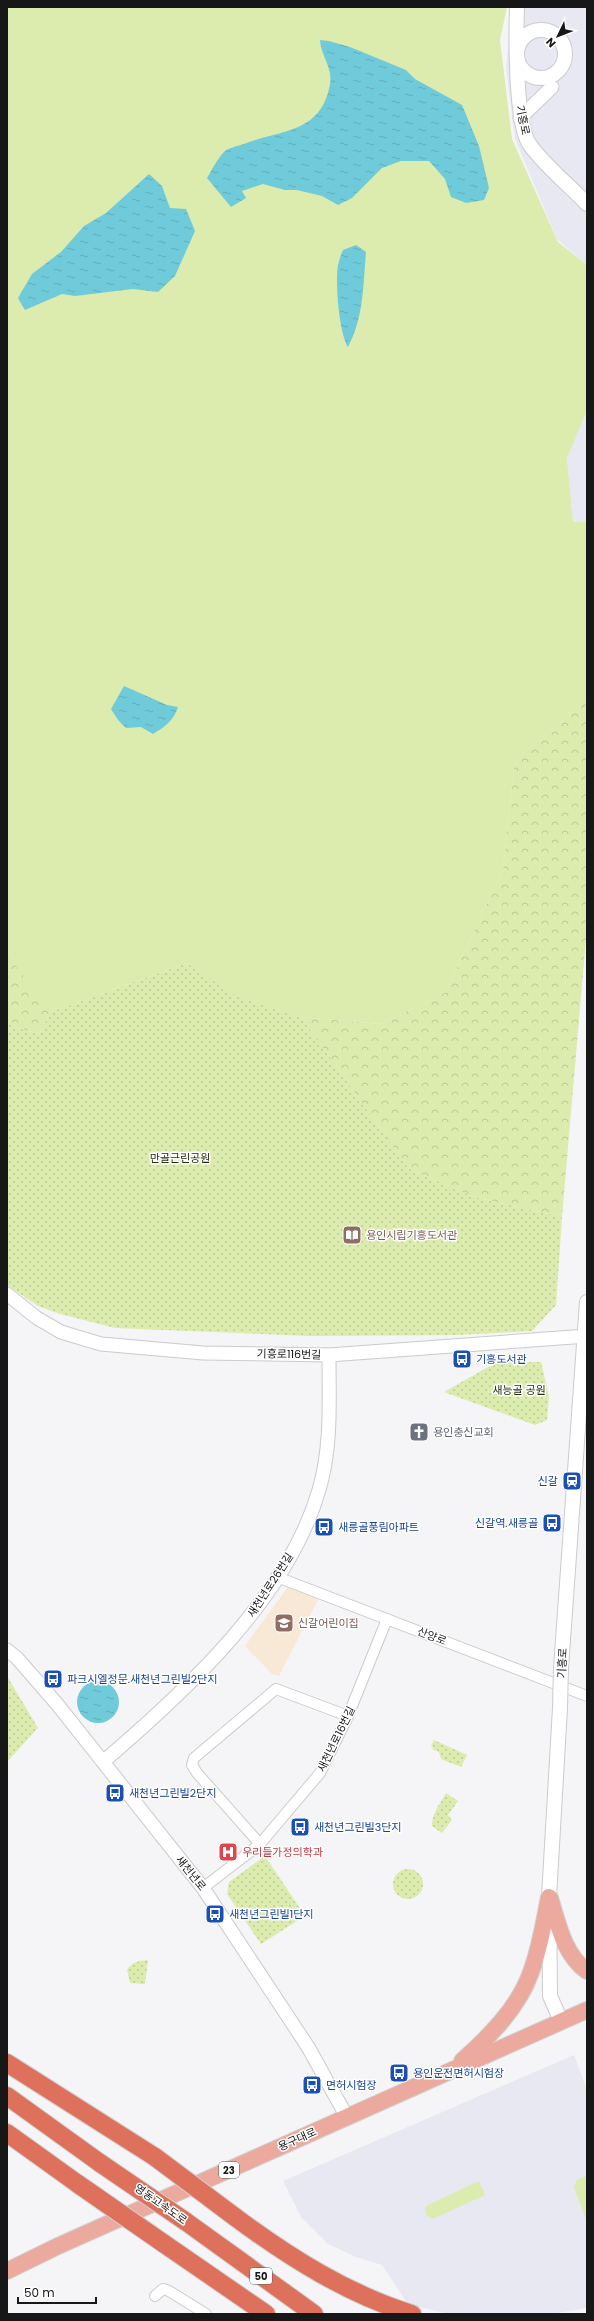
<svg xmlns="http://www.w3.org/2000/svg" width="594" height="2321" viewBox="0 0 594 2321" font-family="Poppins,'Noto Sans KR',sans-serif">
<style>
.built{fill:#e7e8f1}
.education{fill:#f7e9d6}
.grass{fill:#dcebae}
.forest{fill:url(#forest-crowns)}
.park{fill:url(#park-dots)}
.water{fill:url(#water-ripples)}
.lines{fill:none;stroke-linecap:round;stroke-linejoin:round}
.minor-casing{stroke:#cbcbcd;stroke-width:12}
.tertiary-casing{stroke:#cbcbcd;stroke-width:15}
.secondary-casing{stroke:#cbcbcd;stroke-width:16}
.primary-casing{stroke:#d1d1d1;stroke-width:18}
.motorway-casing{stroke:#d1d1d1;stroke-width:20}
.minor{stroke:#fff;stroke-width:10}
.tertiary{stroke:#fff;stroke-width:13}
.secondary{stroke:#fff;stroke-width:14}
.primary{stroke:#ebaa9d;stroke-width:16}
.motorway{stroke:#de715c;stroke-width:18}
.secondary-bridge-casing{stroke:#cbcbcd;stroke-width:16;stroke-linecap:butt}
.motorway-bridge-casing{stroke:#d1d1d1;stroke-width:20;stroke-linecap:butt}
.secondary-bridge{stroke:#fff;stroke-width:14}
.motorway-bridge{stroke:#de715c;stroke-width:18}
.labels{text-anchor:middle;stroke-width:3;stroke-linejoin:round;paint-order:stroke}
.shield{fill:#fff;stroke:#5d5d5d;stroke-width:1}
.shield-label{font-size:10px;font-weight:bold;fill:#171718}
.street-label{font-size:11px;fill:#171718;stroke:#fff}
.park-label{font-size:11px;fill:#272c0f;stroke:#fff}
.education-label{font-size:11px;fill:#785e54;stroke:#fff;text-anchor:start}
.transit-label{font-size:11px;fill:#164399;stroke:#fff;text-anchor:start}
.worship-label{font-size:11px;fill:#5b616d;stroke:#fff;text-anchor:start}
.health-label{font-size:11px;fill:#be3a42;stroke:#fff;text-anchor:start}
</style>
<defs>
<pattern id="forest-crowns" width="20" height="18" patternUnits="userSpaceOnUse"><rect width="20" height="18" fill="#dcebae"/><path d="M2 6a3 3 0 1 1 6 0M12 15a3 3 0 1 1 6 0" fill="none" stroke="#bcc995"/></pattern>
<pattern id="park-dots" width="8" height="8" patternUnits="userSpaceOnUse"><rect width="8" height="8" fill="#dcebae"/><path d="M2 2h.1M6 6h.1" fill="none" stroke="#bcc995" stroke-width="1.8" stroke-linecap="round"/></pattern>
<pattern id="water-ripples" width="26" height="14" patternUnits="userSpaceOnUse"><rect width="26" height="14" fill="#6fcbd9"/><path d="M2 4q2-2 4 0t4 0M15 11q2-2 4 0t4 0" fill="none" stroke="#5faeba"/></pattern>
</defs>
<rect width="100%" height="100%" fill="#f5f5f7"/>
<g class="built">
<polygon points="512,7 587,7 587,265 557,239 515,139 506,68"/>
<polygon points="587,405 587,521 573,522 567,458"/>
<polygon points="574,2055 587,2090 587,2308 551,2314 448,2314 408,2304 382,2265 356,2257 328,2244 301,2217 283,2181"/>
</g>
<polygon class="education" points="290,1584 318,1600 279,1676 272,1674 245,1646"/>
<g class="grass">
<polygon points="7,7 507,7 500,40 512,139 558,242 587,265 587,410 567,458 573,522 587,521 587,700 515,760 503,869 446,992 381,1024 301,1017 235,995 187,963 51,1012 7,979"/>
<polygon points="587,2176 587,2222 574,2187 577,2180"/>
<polygon points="479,2181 485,2195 433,2219 426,2215 425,2208 428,2205"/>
</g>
<g class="forest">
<polygon points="587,700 587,927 562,1217 474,1197 408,1168 301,1017 381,1024 446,992 503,869 515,760"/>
<polygon points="7,954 51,1012 39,1034 15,1027 7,1015"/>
</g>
<g class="park">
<polygon points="187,963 235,995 301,1017 408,1168 474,1197 562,1217 556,1305 532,1331 457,1335 310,1336 115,1328 60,1314 38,1306 7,1285 7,1015 15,1027 39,1034 51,1012"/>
<polygon points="497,1362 541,1362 549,1397 547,1420 535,1425 444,1392"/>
<polygon points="7,1676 38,1728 7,1762"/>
<polygon points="434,1740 467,1755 461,1767 441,1759 439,1752 432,1749 433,1747 431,1746"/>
<path d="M446,1793l12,8 -10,14 4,5 -10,13 -10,-7c0,-13 8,-22 14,-33z"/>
<polygon points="265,1856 305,1916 261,1944 227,1894 229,1882"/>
<circle cx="408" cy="1884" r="15"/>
<path d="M148,1960l-3,24 -15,-1 -3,-13c5,-8 11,-9 21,-10z"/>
</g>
<g class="water">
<path d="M320,40l9,1 21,6 56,23 9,9 47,26 17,41 10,42 -5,12 -18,3 -15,-6 -6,-18 -16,-18h-28l-19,7 -30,30 -14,7 -16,-9 -25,-6h-12l-22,-6 -21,7 4,7 -15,9 -24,-29c5,-8 10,-19 17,-26 4,-4 14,-6 20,-8 38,-15 77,-10 86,-60 3,-16 -9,-28 -10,-44z"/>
<polygon points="149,174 162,186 170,208 186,209 195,231 175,276 158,292 133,289 75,296 62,294 25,310 18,298 32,274 61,252 84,226 106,213"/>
<path d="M356,245l10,7c-3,34 -2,64 -18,95 -9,-15 -13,-65 -10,-82 1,-5 3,-10 5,-15z"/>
<path d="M124,686l43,19 11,2c-4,13 -13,20 -25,27l-12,-7 -15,1 -8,-8 -7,-11z"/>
<circle cx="98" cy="1702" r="21"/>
</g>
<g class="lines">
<g class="minor-casing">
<g id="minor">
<polyline points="277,1577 587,1696"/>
<polyline points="260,1844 197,1773 192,1765 194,1758 276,1689 348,1716"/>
<polyline points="203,1888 260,1844 320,1773 348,1716 387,1619"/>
<polyline points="155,2296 163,2289 169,2291 206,2314"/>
</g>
</g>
<g class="tertiary-casing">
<g id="tertiary">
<polyline points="520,118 552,87"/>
<polyline points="7,1294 37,1318 61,1332 101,1344 203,1353 329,1355 587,1336"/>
<polyline points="7,1650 17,1658 57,1704 203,1888 308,2047 347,2117"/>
<path d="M104,1761c83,-71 184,-164 215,-271 13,-44 10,-90 10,-135"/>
</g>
</g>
<g class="secondary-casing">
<g id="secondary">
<path d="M517,7c-1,27 -2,118 13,138 15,21 39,40 57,59"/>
<circle cx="541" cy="54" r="24"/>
<polyline points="561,1668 587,1302"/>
<polyline points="560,1708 549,1897 550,1996 561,2021"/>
</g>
</g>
<g class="primary-casing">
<g id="primary">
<path d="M550,1898c8,26 14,57 37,73"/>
<path d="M462,2061c27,-24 57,-54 69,-89 9,-24 13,-50 18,-75"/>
<polyline points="7,2271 58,2246 587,2010"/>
</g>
</g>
<g class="motorway-casing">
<g id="motorway">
<polyline points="7,2063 155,2157"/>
<polyline points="7,2096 100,2163"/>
<polyline points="7,2133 78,2184"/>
<path d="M235,2217c54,40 112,77 177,97"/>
<polyline points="185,2221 314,2314"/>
<polyline points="163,2243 266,2314"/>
</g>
</g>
<use href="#minor" class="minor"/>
<use href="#tertiary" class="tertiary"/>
<use href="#secondary" class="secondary"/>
<use href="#primary" class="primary"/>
<use href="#motorway" class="motorway"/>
<g class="secondary-bridge-casing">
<polyline id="secondary-bridge" points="560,1708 561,1668"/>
</g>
<g class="motorway-bridge-casing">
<g id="motorway-bridge">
<polyline points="155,2157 235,2217"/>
<polyline points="100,2163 185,2221"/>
<polyline points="78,2184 163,2243"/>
</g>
</g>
<use href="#secondary-bridge" class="secondary-bridge"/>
<use href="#motorway-bridge" class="motorway-bridge"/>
</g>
<defs>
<g id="library-square" transform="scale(1)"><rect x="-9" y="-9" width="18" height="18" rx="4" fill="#8d6e63" stroke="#fff"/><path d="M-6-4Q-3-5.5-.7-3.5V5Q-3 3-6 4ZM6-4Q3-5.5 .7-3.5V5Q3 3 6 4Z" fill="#fff"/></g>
<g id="bus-square" transform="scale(1)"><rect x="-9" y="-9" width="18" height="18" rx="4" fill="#1a4fb4" stroke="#fff"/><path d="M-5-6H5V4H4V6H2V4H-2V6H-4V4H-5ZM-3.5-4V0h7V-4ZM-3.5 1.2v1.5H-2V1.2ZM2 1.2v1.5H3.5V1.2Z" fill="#fff"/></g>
<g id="church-square" transform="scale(1)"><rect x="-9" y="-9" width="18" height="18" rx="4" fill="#6b7280" stroke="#fff"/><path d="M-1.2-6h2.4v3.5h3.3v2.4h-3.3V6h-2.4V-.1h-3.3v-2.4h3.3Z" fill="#fff"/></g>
<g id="station-square" transform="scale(1)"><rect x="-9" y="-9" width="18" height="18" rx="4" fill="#1a4fb4" stroke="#fff"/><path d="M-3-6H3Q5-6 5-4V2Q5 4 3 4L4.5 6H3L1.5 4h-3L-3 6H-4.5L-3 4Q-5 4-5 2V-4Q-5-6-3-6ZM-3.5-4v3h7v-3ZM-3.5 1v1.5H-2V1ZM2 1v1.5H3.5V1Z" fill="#fff"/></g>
<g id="school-square" transform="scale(1)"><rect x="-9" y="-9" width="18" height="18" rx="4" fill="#8d6e63" stroke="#fff"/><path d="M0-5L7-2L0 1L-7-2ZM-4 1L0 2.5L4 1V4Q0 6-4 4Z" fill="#fff"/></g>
<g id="hospital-square" transform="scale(1)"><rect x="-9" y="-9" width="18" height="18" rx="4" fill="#e0444e" stroke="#fff"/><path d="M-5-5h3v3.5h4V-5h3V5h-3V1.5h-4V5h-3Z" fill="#fff"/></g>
</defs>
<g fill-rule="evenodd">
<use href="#library-square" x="352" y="1235"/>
<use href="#bus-square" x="462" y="1359"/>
<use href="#church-square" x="419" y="1432"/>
<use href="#station-square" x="572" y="1481"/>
<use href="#bus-square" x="552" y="1523"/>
<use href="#bus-square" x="324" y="1527"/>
<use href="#school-square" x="284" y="1623"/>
<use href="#bus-square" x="53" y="1679"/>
<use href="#bus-square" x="115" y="1793"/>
<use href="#bus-square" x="300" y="1827"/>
<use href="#hospital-square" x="228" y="1852"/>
<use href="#bus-square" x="215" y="1914"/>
<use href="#bus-square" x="399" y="2073"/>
<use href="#bus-square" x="312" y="2085"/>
</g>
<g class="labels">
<g class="shield">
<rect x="219" y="2162" width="20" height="16" rx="3"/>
<rect x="250" y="2268" width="22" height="16" rx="3"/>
</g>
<g class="shield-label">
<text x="229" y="2174">23</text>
<text x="261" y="2280">50</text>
</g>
<g class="street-label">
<text transform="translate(523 120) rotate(78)" y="4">기흥로</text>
<text transform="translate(289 1354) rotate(1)" y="4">기흥로116번길</text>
<text transform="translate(270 1585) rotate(-57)" y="4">새천년로26번길</text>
<text transform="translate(432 1636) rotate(21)" y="4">산양로</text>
<text transform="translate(562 1663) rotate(-87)" y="4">기흥로</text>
<text transform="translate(336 1739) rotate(-64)" y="4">새천년로16번길</text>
<text transform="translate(191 1873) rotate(51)" y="4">새천년로</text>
<text transform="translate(297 2139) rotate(-24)" y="4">용구대로</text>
<text transform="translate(161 2204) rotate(35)" y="4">영동고속도로</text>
</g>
<g class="park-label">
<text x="180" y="1162">만골근린공원</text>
<text x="519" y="1394">새능골 공원</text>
</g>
<g class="education-label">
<text x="366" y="1239">용인시립기흥도서관</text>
<text x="298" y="1627">신갈어린이집</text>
</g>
<g class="transit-label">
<text x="476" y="1363">기흥도서관</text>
<text x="558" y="1485" text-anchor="end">신갈</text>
<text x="538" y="1527" text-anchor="end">신갈역.새릉골</text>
<text x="338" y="1531">새릉골풍림아파트</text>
<text x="67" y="1683">파크시엘정문.새천년그린빌2단지</text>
<text x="129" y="1797">새천년그린빌2단지</text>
<text x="314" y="1831">새천년그린빌3단지</text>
<text x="229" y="1918">새천년그린빌1단지</text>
<text x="413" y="2077">용인운전면허시험장</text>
<text x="326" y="2089">면허시험장</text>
</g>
<g class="worship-label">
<text x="433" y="1436">용인충신교회</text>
</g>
<g class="health-label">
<text x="242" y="1856">우리들가정의학과</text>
</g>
</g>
<rect width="594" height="2321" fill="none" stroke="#171718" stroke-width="16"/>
<g transform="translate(558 36) rotate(227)" stroke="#ffffff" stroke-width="3" paint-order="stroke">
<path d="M0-3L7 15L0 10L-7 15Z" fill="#171718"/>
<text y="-6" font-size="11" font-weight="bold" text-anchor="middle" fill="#171718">N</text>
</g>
<path d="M18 2297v6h78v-6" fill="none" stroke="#171718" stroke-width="2"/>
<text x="24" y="2297" font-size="12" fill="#171718" stroke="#ffffff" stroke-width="3" paint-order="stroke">50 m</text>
</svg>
